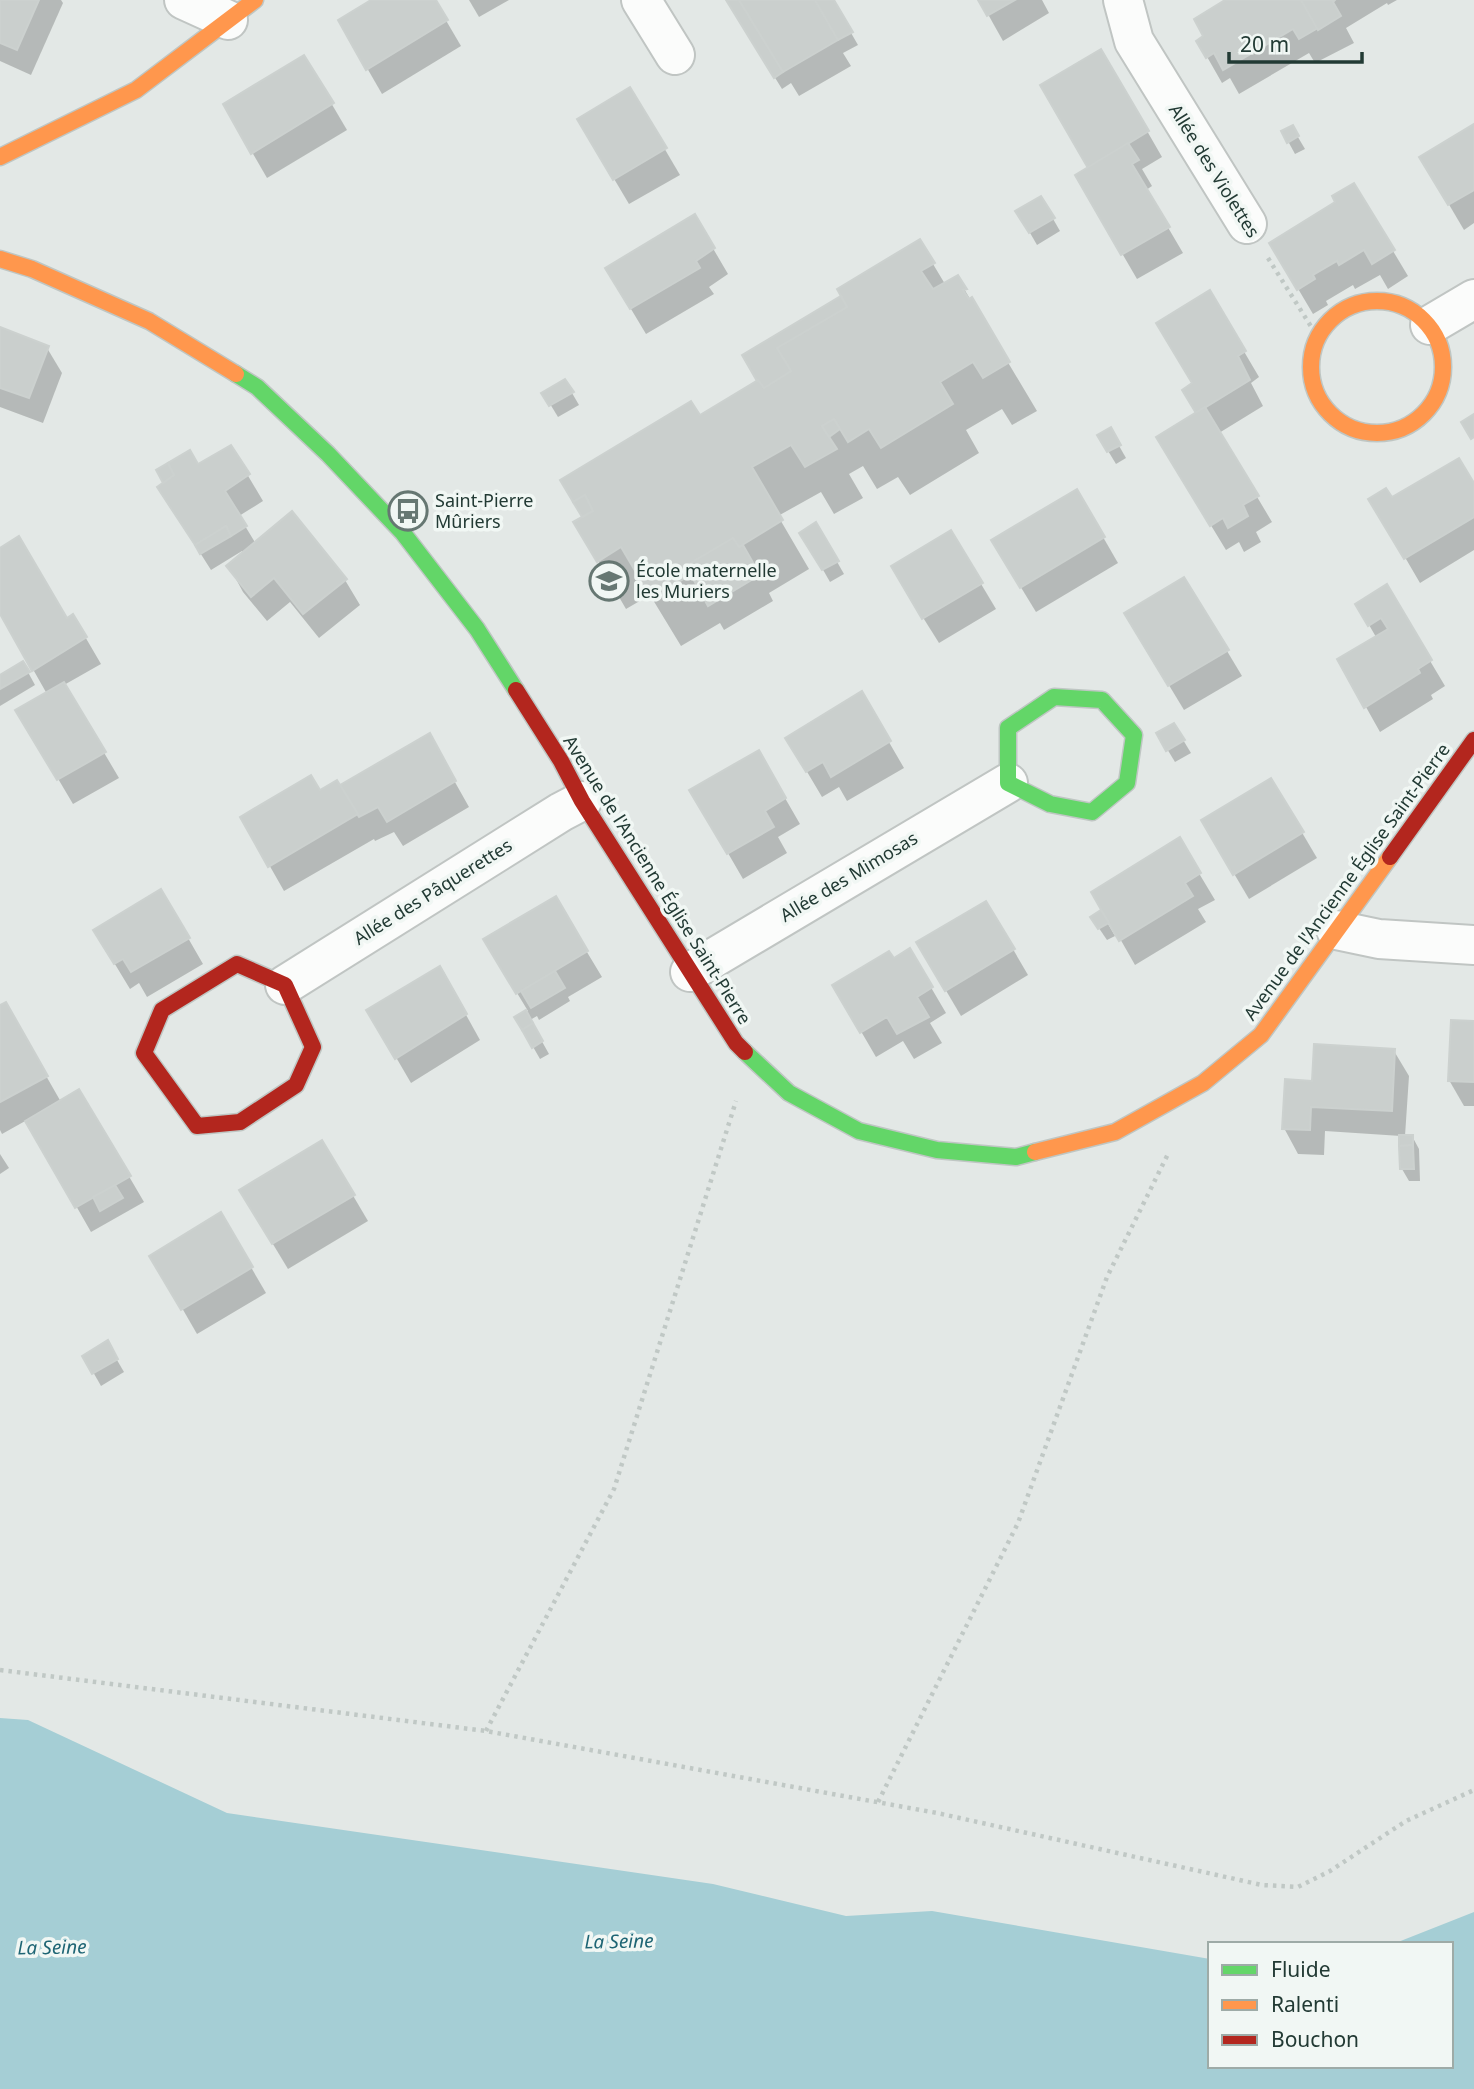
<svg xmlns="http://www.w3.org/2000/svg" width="1474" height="2089" viewBox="0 0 1474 2089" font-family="'Noto Sans',sans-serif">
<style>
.water{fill:#a5ced5}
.shadow{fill:#0003}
.building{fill:#cacfcd;stroke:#ccd1cf;stroke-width:2}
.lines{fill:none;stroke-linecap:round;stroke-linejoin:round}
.street-casing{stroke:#c0c5c3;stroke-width:42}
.fast-casing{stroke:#bfc6c3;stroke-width:19}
.slow-casing{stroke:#bfc6c3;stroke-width:19}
.jam-casing{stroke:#bfc6c3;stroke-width:19}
.path{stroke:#c0c8c5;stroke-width:4.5;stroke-dasharray:3.5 5;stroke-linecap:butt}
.street{stroke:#fbfcfb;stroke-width:38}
.fast{stroke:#63d668;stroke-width:16}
.slow{stroke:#ff974d;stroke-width:16}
.jam{stroke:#b3261e;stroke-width:16}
.labels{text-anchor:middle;stroke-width:7;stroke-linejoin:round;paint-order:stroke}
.street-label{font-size:18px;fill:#223a34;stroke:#f1f7f4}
.poi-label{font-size:18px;fill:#223a34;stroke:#f1f7f4;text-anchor:start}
.water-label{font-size:19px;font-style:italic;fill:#1e6574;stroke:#f1f7f4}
</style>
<rect width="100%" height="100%" fill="#e3e8e6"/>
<polygon class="water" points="0,1718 28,1720 227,1813 713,1884 846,1916 932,1911 1210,1959 1210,2066 1451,2066 1451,1944 1393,1944 1474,1912 1474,2089 0,2089"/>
<g class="shadow">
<polygon points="0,0 61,0 63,3 31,75 0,61"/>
<polygon points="374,0 434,0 461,46 382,94 340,21"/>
<polygon points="469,0 509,0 479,17"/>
<polygon points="727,0 832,0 858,45 843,53 851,66 799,96 791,83 782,89"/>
<polygon points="980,0 1042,0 1049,13 1003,41"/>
<polygon points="1228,0 1397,0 1388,5 1387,3 1346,28 1354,43 1315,63 1309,53 1239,94 1230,78 1222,83 1198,41 1206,37"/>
<polygon points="1101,51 1162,157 1142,169 1152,186 1146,190 1183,253 1137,279 1077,176 1090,168"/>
<polygon points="304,57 347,130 267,178 225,105"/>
<polygon points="630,90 680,175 629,204 579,120"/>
<polygon points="1474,126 1474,223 1464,230 1421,157"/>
<polygon points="1292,127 1305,149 1295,154 1283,132"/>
<polygon points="1041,198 1060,231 1037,245 1018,212"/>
<polygon points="694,216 728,274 709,287 714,294 646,334 622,294"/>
<polygon points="1271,243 1393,251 1408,276 1388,289 1380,275 1355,289 1353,285 1326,301 1328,305 1313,314"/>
<polygon points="933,264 945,284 957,277 1037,411 1012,425 1002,409 966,430 979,453 910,495 898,477 877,489 863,466 849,474 863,498 834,514 821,492 778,516 809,569 769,593 773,601 724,630 720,623 681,646 650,595 626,609 576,523 584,518 562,481 699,418 759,382 745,356"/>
<polygon points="1209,292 1259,377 1251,383 1263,406 1219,433 1272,522 1256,532 1261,542 1244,552 1239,542 1226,550 1173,463 1198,414 1194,384"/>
<polygon points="0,329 47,348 62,373 43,423 0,407"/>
<polygon points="565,381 579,405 558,417 544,394"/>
<polygon points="1110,430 1126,458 1116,464 1099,436"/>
<polygon points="231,447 263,501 239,516 256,544 345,580 360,605 319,638 290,602 267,621 243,592 229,566 244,554 242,551 211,570 159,488"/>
<polygon points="1474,487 1474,550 1420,583 1371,499 1391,500"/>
<polygon points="1077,492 1118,563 1036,612 1008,566"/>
<polygon points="816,525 844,574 830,582 802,533"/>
<polygon points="950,532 996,609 939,643 907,592"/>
<polygon points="0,550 66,621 73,616 101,664 64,685 119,778 73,804 18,711 47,694 0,611"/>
<polygon points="1386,587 1445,686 1431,695 1433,699 1380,732 1339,659 1376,637 1357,604"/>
<polygon points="1141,639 1227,651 1242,676 1184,710"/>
<polygon points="23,663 35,685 0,706 0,677"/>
<polygon points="861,694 904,768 847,801 839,787 822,797 787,738"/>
<polygon points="1174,725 1191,753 1175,762 1158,734"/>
<polygon points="429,736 469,807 403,846 394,832 375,841 374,839 284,891 242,817 340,787"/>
<polygon points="759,753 800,824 778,837 787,853 743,879 692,791"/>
<polygon points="1271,780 1317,858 1249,899 1203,821"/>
<polygon points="1179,840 1215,900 1198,909 1206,922 1135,965 1094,893"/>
<polygon points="161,891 203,964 147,997 139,983 130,989 110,956"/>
<polygon points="555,899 602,977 568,997 570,1001 539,1020 537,1016 530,1020 549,1054 540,1059 516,1017 528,1011 500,965"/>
<polygon points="986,903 1028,975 961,1016 918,943"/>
<polygon points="1101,912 1115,936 1107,940 1092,918"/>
<polygon points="909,950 946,1013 930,1023 942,1043 914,1059 903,1041 876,1057 834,985 893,960"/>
<polygon points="440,968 480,1040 411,1083 369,1011"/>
<polygon points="5,1004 61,1102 79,1091 144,1202 91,1232 27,1120 2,1134 0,1130 0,1007"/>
<polygon points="1474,1023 1474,1106 1464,1106 1449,1080"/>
<polygon points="1394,1051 1409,1076 1405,1136 1412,1136 1419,1149 1420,1181 1409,1181 1402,1169 1401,1136 1325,1131 1324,1155 1298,1154 1284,1128 1314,1083"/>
<polygon points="322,1143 368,1221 288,1269 256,1216"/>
<polygon points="0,1154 9,1168 0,1174"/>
<polygon points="220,1214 266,1293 197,1334 152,1256"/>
<polygon points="107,1343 124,1372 101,1386 84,1356"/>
</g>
<g class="building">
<polygon points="0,0 39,0 17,50 0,43"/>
<polygon points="371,0 436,0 448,20 366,70 338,20"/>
<polygon points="726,0 739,0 783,72 774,78"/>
<polygon points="739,0 815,0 838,40 783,72"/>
<polygon points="815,0 834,0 853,32 838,40"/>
<polygon points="978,0 1015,0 987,16"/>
<polygon points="1225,0 1301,0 1318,28 1299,39 1293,29 1223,70 1214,53 1206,58 1196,41 1203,36 1194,19"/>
<polygon points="1301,0 1335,0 1333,2 1341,16 1318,30"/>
<polygon points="1101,49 1149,131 1088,168 1040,85"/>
<polygon points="304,55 334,103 251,154 223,104"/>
<polygon points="630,87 667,148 613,180 577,119"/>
<polygon points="1474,124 1474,190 1448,205 1419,157"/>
<polygon points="1293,125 1299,136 1287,143 1281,131"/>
<polygon points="1128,143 1139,160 1132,164 1170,227 1121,255 1075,175"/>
<polygon points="1354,183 1395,250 1372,264 1364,250 1339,265 1337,261 1313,275 1315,279 1297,290 1269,243 1335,202 1332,196"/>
<polygon points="1041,196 1055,218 1029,233 1015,211"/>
<polygon points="695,214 715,248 696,261 700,268 630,309 605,268"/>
<polygon points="920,239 935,263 921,271 933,289 958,275 967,289 963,290 969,299 972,297 1010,362 983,378 973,362 940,382 953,404 881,448 869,429 848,442 834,419 822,426 837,449 805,467 791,445 752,467 783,520 739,547 733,538 689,564 694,573 651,598 621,547 597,562 573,522 593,511 585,495 573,502 560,480 691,401 700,415 758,380 764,388 791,371 777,348 847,307 837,289"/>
<polygon points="1210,290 1246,351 1238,356 1250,380 1196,413 1182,390 1192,383 1156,323"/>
<polygon points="841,296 847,307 777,348 791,371 764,388 758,380 757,381 742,355"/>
<polygon points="0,327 49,346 29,398 0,388"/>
<polygon points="565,379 574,392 549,406 541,393"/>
<polygon points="1205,407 1259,496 1243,505 1248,516 1228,528 1223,518 1210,526 1156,437"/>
<polygon points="1474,414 1474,437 1471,439 1461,422"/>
<polygon points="834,419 840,429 829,437 822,426"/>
<polygon points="1111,427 1121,445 1107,452 1097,435"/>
<polygon points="231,445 250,474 225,491 247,526 231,536 226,526 195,545 157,487 174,475 168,463 190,450 198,464"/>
<polygon points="1459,458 1474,483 1474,517 1404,559 1368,499 1386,488 1392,497"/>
<polygon points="168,463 174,475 163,483 156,470"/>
<polygon points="1077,489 1105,537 1020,588 991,540"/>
<polygon points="585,495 593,511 582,517 573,502"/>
<polygon points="292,511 347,579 303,614 274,578 251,597 226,566"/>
<polygon points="816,522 839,561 822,570 799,533"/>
<polygon points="226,526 231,536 200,554 195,545"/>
<polygon points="951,530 983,583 922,619 891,566"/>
<polygon points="19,536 67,618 73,614 87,637 32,671 0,614 0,548"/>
<polygon points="733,538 739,547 743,545 760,575 708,606 691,575 694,573 689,564"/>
<polygon points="1184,577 1229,650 1168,686 1124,613"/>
<polygon points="1387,584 1432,660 1418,669 1420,673 1364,708 1337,659 1388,629 1381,618 1368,626 1355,604"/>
<polygon points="23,661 30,672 0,689 0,675"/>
<polygon points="64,682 106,752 57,780 15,710"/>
<polygon points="862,691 891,741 831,777 823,762 806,772 785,738"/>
<polygon points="1174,723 1185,740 1166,751 1156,733"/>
<polygon points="430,733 456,781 387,822 378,807 359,817 340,785"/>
<polygon points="759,750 786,798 765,811 774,827 727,854 689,790"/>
<polygon points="311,775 320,790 337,780 358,814 268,867 240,817"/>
<polygon points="1271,778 1304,832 1233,875 1201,820"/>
<polygon points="1180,837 1201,873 1185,883 1193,896 1119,941 1091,892"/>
<polygon points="161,889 190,938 131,972 123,959 114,964 93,930"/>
<polygon points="556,896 588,951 516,994 483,939"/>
<polygon points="986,901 1015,949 945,991 916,942"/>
<polygon points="1101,910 1109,923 1098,929 1090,917"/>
<polygon points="910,948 933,987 917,997 929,1017 897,1034 887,1017 860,1033 832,985 889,951 894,958"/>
<polygon points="440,966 467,1014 395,1059 366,1010"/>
<polygon points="555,971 565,988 531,1008 521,991"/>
<polygon points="6,1002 48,1076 0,1102 0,1005"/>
<polygon points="526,1010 533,1023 522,1030 514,1017"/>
<polygon points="1451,1020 1474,1021 1474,1082 1448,1081"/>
<polygon points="533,1023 543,1041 532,1048 522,1030"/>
<polygon points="1314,1044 1395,1049 1392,1111 1311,1107 1310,1130 1282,1129 1285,1079 1312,1081"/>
<polygon points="79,1089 131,1176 75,1208 25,1121"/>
<polygon points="1399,1135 1413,1135 1413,1145 1399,1146"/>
<polygon points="322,1140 355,1195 272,1244 239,1190"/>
<polygon points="1413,1145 1414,1169 1400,1169 1399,1146"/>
<polygon points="115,1185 123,1198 100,1211 93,1197"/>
<polygon points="221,1212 253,1267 181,1310 149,1256"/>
<polygon points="108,1340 118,1359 92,1374 82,1356"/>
</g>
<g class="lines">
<g class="street-casing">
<g id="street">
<polyline points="184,0 228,20"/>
<polyline points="641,0 675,55"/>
<polyline points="1123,0 1134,41 1247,224"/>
<polyline points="1430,325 1474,299"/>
<polyline points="1336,930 1379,939 1474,945"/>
<polyline points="690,972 1008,783"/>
<polyline points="285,985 561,812 582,801"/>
</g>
</g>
<g class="fast-casing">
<g id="fast">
<polyline points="236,374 257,387 328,454 403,533 477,629 516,690"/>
<polygon points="1054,697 1102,700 1134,735 1127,783 1092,812 1050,804 1008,783 1008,728"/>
<polyline points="745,1052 789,1093 859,1131 937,1150 1016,1157 1035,1152"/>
</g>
</g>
<g class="slow-casing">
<g id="slow">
<polyline points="0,157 136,90 255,0"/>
<polyline points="0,259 32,269 149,321 236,374"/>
<circle cx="1377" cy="367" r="66"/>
<polyline points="1035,1152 1115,1132 1203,1083 1261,1035 1390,857"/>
</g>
</g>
<g class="jam-casing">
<g id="jam">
<polyline points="516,690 561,761 582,801 736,1043 745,1052"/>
<polyline points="1390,857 1474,740"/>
<polygon points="237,964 285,985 313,1047 296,1085 240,1122 197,1126 144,1053 162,1010"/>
</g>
</g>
<g class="path">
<polyline points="1268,258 1317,336"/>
<polyline points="0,1670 486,1731 937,1813 1262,1885 1298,1887 1330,1871 1406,1821 1474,1790"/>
<polyline points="486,1731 614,1489 736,1101"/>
<polyline points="878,1802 1018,1523 1107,1277 1169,1152"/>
</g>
<use href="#street" class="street"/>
<use href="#fast" class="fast"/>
<use href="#slow" class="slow"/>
<use href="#jam" class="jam"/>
</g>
<defs>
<g id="bus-ring" transform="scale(2.0125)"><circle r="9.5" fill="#f1f7f4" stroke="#667772" stroke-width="1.5"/><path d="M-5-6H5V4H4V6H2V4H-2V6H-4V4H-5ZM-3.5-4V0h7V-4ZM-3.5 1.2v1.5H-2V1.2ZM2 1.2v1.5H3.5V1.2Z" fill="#667772"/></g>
<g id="school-ring" transform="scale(2.0125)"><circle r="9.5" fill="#f1f7f4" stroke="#667772" stroke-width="1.5"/><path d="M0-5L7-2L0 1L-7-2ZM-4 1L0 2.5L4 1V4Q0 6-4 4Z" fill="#667772"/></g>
</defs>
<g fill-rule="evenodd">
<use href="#bus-ring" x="408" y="511"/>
<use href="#school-ring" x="609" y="581"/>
</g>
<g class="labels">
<g class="street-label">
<text transform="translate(1214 171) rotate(58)" y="6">Allée des Violettes</text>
<text transform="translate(849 877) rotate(-31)" y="6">Allée des Mimosas</text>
<text transform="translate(657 880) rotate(58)" y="6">Avenue de l'Ancienne Église Saint-Pierre</text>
<text transform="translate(1347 882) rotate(-54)" y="6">Avenue de l'Ancienne Église Saint-Pierre</text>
<text transform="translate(433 892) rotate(-32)" y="6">Allée des Pâquerettes</text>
</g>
<g class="poi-label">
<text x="435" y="507">Saint-Pierre<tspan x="435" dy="21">Mûriers</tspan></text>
<text x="636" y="577">École maternelle<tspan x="636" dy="21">les Muriers</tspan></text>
</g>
<g class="water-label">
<text transform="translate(619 1941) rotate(-1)" y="7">La Seine</text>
<text transform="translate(52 1947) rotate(-1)" y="7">La Seine</text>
</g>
</g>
<rect x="1208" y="1942" width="245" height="126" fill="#f1f7f4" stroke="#9eaba7" stroke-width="2"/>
<rect x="1222" y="1965" width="35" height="10" fill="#63d668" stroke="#9eaba7" stroke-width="2"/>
<text x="1271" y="1977" font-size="21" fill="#223a34">Fluide</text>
<rect x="1222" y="2000" width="35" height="10" fill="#ff974d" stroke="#9eaba7" stroke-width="2"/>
<text x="1271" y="2012" font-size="21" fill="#223a34">Ralenti</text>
<rect x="1222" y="2035" width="35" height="10" fill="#b3261e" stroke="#9eaba7" stroke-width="2"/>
<text x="1271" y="2047" font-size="21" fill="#223a34">Bouchon</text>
<path d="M1229 52v10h133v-10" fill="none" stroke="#223a34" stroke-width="3.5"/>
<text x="1240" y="52" font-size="21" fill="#223a34" stroke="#f1f7f4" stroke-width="5" paint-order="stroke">20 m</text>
</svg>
